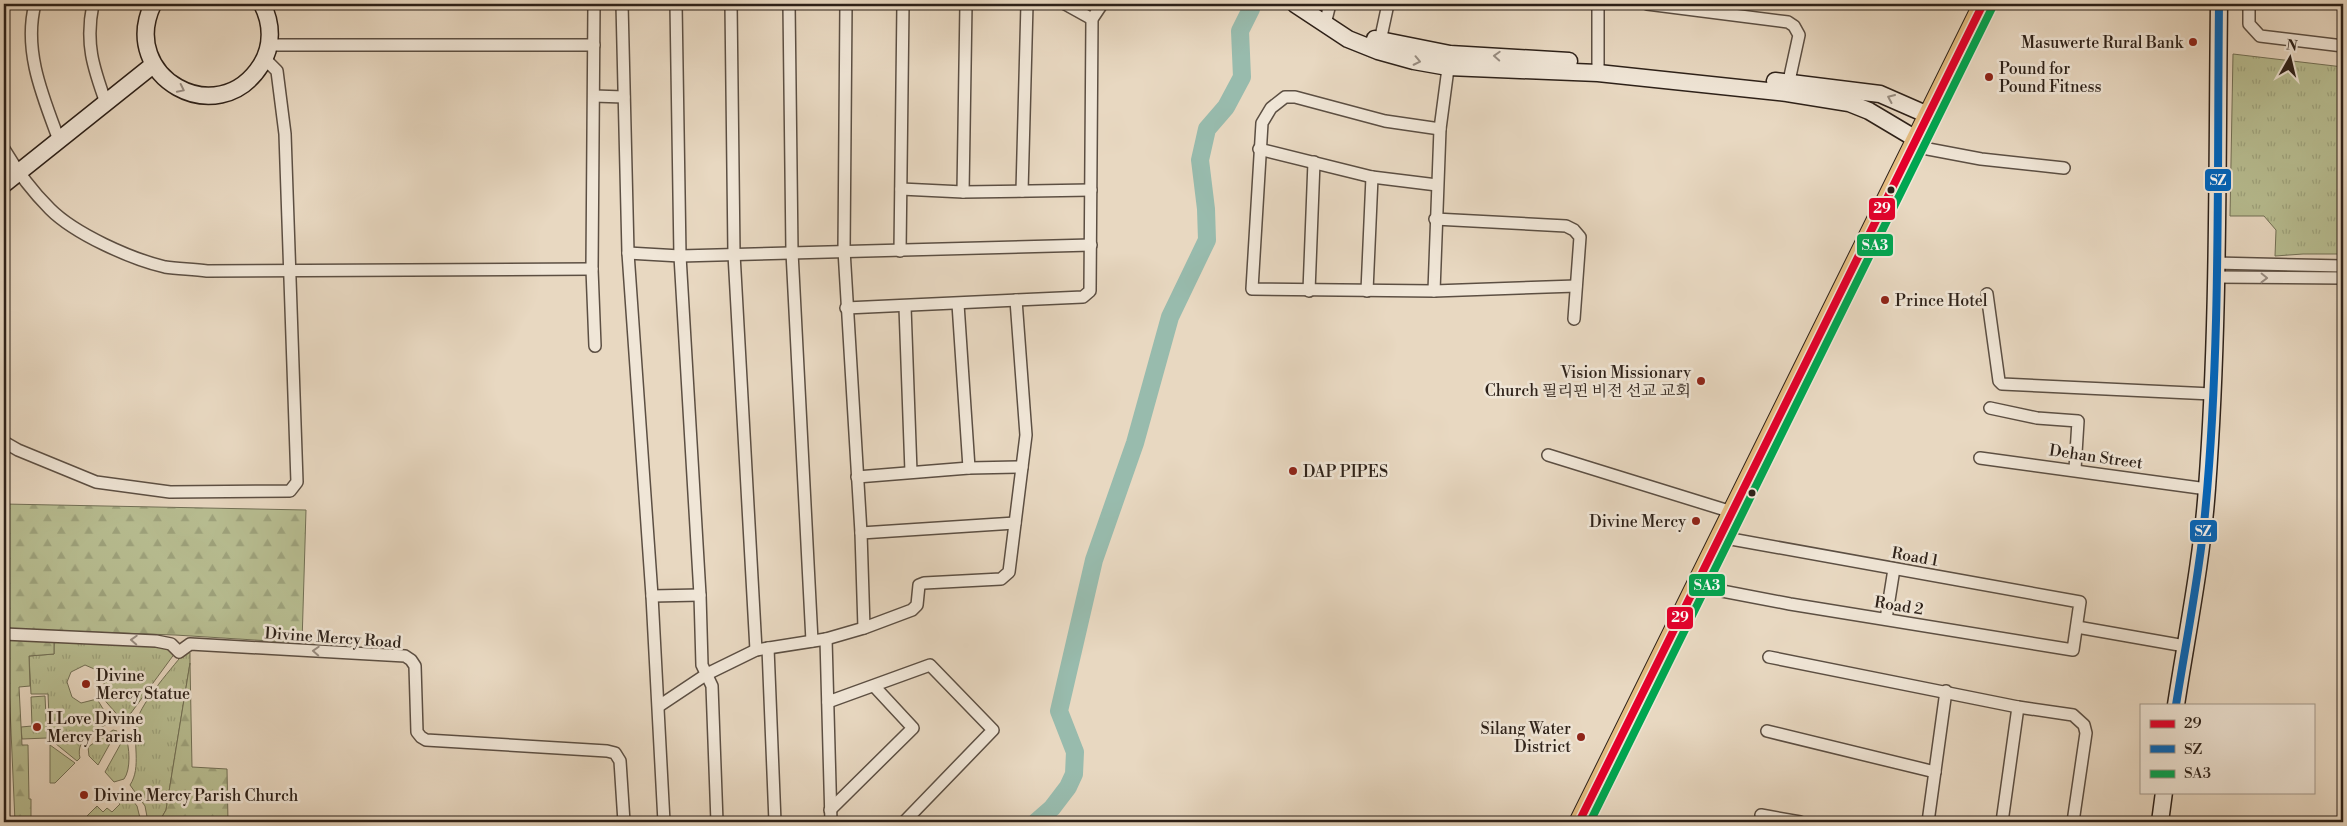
<svg xmlns="http://www.w3.org/2000/svg" width="2347" height="826" viewBox="0 0 2347 826" font-family="'Libre Bodoni','Noto Serif KR',serif">
<style>
.grass{fill:url(#grass-tufts);stroke:#727056}
.forest{fill:url(#forest-firs);stroke:#727056}
.garden{fill:#b8be92;stroke:#727056}
.lines{fill:none;stroke-linecap:round;stroke-linejoin:round}
.river{stroke:#98bbad;stroke-width:18}
.street-casing{stroke:#5c4f43;stroke-width:14}
.secondary-casing{stroke:#2d2119;stroke-width:19}
.primary-casing{stroke:#2d2119;stroke-width:21}
.street{stroke:#f0e6d7;stroke-width:11}
.secondary{stroke:#f0e6d7;stroke-width:16}
.primary{stroke:#e4bc80;stroke-width:19}
.bus-1-casing{stroke:#f0e6d7;stroke-width:11}
.bus-2-casing{stroke:#f0e6d7;stroke-width:11}
.bus-3-casing{stroke:#f0e6d7;stroke-width:11}
.bus-1{stroke:#e4002b;stroke-width:8}
.bus-2{stroke:#0065bd;stroke-width:8}
.bus-3{stroke:#00a651;stroke-width:8}
.oneway{stroke:#988d82}
.poi-dot{fill:#8f2418;stroke:#f0e6d7;stroke-width:2}
.bus-dot{fill:#2d2119;stroke:#f0e6d7;stroke-width:2}
.labels{text-anchor:middle;stroke-width:5;stroke-linejoin:round;paint-order:stroke}
.poi-label{font-size:16px;fill:#2d2119;stroke:#f0e6d7;text-anchor:start}
.street-label{font-size:16px;fill:#2d2119;stroke:#f0e6d7}
.line-badge{stroke:#f0e6d7;stroke-width:2}
.badge-label{font-size:14px;text-anchor:middle;font-weight:bold;fill:#fff}
</style>
<defs>
<pattern id="grass-tufts" width="24" height="20" patternUnits="userSpaceOnUse" patternTransform="scale(1.25)"><rect width="24" height="20" fill="#b8be92"/><path d="M3 7l-1-3M5 7V3M7 7l1-3M15 17l-1-3M17 17v-4M19 17l1-3" fill="none" stroke="#9ea37d"/></pattern>
<pattern id="forest-firs" width="22" height="20" patternUnits="userSpaceOnUse" patternTransform="scale(1.25)"><rect width="22" height="20" fill="#b8be92"/><path d="M5 1l3.5 6h-7zM16 11l3.5 6h-7z" fill="#9ea37d"/></pattern>
</defs>
<rect width="100%" height="100%" fill="#e8d8c1"/>
<filter id="stains"><feTurbulence type="fractalNoise" baseFrequency=".004" numOctaves="4"/><feColorMatrix values="0 0 0 0 .2 0 0 0 0 .09 0 0 0 0 .02 0 0 0 .5 -.17"/></filter>
<radialGradient id="worn" r=".72"><stop offset=".6" stop-color="#630" stop-opacity="0"/><stop offset="1" stop-color="#630" stop-opacity=".3"/></radialGradient>
<g class="grass">
<polygon points="2233,54 2343,67 2343,254 2303,254 2275,256 2276,230 2264,216 2230,216"/>
<path d="M54,641l107,6 14,6 -44,60 -10,6 -20,-23 4,-10 -6,-15 -14,-6 -14,7 -4,10 5,15 9,6 16,-4 14,23c-15,8 -36,16 -31,36l-3,3 -27,-22 -2,-45h-17l-2,-38 25,-2z"/>
<path d="M187,649l3,4v10l-24,147 -7,12h-11l-3,-16 -15,-21c12,-18 2,-43 7,-64 4,-19 37,-55 50,-72z"/>
<polygon points="45,696 47,738 22,739 21,727 32,726 31,697"/>
<polygon points="113,730 117,731 98,765 89,756 88,747"/>
<path d="M125,736c5,10 6,34 -1,43l-10,3 -9,-10z"/>
<polygon points="124,790 137,806 141,822 81,822 97,806 103,812 107,808 112,812 120,804 115,799"/>
</g>
<g class="forest">
<polygon points="4,504 306,510 302,643 175,635 4,629"/>
<polygon points="7,639 54,641 54,654 29,656 30,686 19,687 22,745 28,745 29,799 31,799 31,818 35,822 15,822"/>
<polygon points="190,663 192,767 227,769 228,822 159,822 166,810"/>
</g>
<polygon class="garden" points="50,745 75,763 55,783 50,783"/>
<g class="lines">
<polyline class="river" points="1036,822 1052,808 1068,787 1074,774 1075,752 1059,711 1094,560 1135,443 1170,317 1207,240 1206,209 1200,160 1207,129 1226,107 1242,77 1240,31 1251,9 1252,4"/>
<g class="street-casing">
<g id="street">
<path d="M35,4c-12,47 8,93 24,136"/>
<path d="M93,4c-8,39 0,63 13,99"/>
<polyline points="594,4 592,269 595,346"/>
<polyline points="622,4 628,253 652,596 664,822"/>
<polyline points="676,4 680,256 700,595 702,665 712,686 717,822"/>
<polyline points="731,4 734,254 756,650"/>
<polyline points="789,4 792,252 812,641"/>
<polyline points="846,4 844,250 861,533 864,628"/>
<polyline points="1065,4 1092,19"/>
<polyline points="1598,4 1598,73"/>
<polyline points="1647,4 1788,22 1794,26 1799,35 1787,90"/>
<polyline points="2249,4 2249,24 2260,36 2343,46"/>
<polyline points="1325,24 1330,4"/>
<polyline points="269,45 594,45"/>
<polyline points="1379,46 1388,4"/>
<polyline points="594,96 624,97"/>
<polyline points="1440,129 1385,121 1295,97 1285,97 1271,108 1262,123 1252,289 1434,291 1576,286"/>
<polyline points="1916,139 1928,149 1981,159 2064,168"/>
<path d="M4,149c13,22 28,42 46,60 25,25 81,50 115,58 13,2 28,2 42,4l385,-2"/>
<polyline points="1259,149 1372,177 1437,185"/>
<polyline points="901,189 963,192 1091,190"/>
<polyline points="1022,191 1027,4"/>
<polyline points="963,192 966,4"/>
<polyline points="1435,219 1566,226 1574,230 1580,237 1574,319"/>
<polyline points="900,251 903,4"/>
<polyline points="628,253 680,256 1091,245"/>
<polyline points="2215,263 2343,266"/>
<polyline points="2215,277 2343,278"/>
<polyline points="1309,291 1314,162"/>
<polyline points="1367,291 1372,177"/>
<polyline points="1434,291 1440,129 1449,61"/>
<polyline points="1987,294 1999,381 2002,384 2212,394"/>
<polyline points="958,304 969,468"/>
<polyline points="905,307 911,472"/>
<polyline points="846,308 1083,297 1090,291 1092,19 1102,4"/>
<polyline points="1990,408 2037,418 2078,421 2075,469"/>
<polyline points="4,442 18,450 96,482 170,492 290,491 297,482 285,134 277,71 265,59"/>
<polyline points="1548,455 1732,512"/>
<polyline points="1980,458 2207,489"/>
<polyline points="857,477 969,468 1022,467"/>
<polyline points="861,533 1015,523"/>
<polyline points="1696,586 1790,604 2073,650 2080,602 1720,537"/>
<polyline points="652,596 700,595"/>
<polyline points="1886,619 1894,569"/>
<polyline points="2077,627 2185,646"/>
<polyline points="4,634 156,641 171,644 179,652 190,644 405,656 411,660 415,666 417,732 421,737 426,740 607,751 615,753 620,761 624,822"/>
<polyline points="826,639 831,822"/>
<polyline points="768,648 775,822"/>
<polyline points="1769,657 2018,707 2073,715 2084,725 2086,733 2073,822"/>
<polyline points="828,702 930,665 993,730 904,822"/>
<polyline points="659,706 707,674 756,650 826,639 864,628 912,610 917,605 919,585 924,583 1001,579 1009,572 1026,435 1016,300"/>
<polyline points="1767,731 1935,772"/>
<polyline points="830,810 913,728 874,686"/>
<polyline points="1761,815 1800,822"/>
<polyline points="1928,822 1946,691"/>
<polyline points="2002,822 2018,707"/>
</g>
</g>
<g class="secondary-casing">
<g id="secondary">
<path d="M153,4c-35,73 65,129 108,61 12,-19 11,-42 1,-61"/>
<polyline points="1295,4 1348,39 1378,51 1414,61 1448,67 1598,73 1787,93 1849,103 1869,111 1916,139"/>
<polyline points="1375,39 1450,54 1569,61"/>
<polyline points="1775,81 1880,94 1928,115"/>
<polyline points="4,184 153,65"/>
<path d="M2176,705c11,-72 26,-145 31,-217 12,-161 10,-323 12,-484"/>
<polyline points="2160,822 2164,792"/>
</g>
</g>
<g class="primary-casing">
<polyline id="primary" points="1579,822 1983,4"/>
</g>
<use href="#street" class="street"/>
<use href="#secondary" class="secondary"/>
<use href="#primary" class="primary"/>
<g class="bus-1-casing">
<polyline id="bus-1" points="1579,822 1983,4"/>
</g>
<g class="bus-2-casing">
<path id="bus-2" d="M2176,705c10,-64 23,-127 29,-191 16,-169 12,-340 14,-510"/>
</g>
<g class="bus-3-casing">
<polyline id="bus-3" points="1590,822 1992,8"/>
</g>
<use href="#bus-1" class="bus-1"/>
<use href="#bus-2" class="bus-2"/>
<use href="#bus-3" class="bus-3"/>
</g>
<defs><path id="oneway-chevron" d="M-2-3.5L2.5 0L-2 3.5" fill="none" stroke-width="1.6" stroke-linecap="round" stroke-linejoin="round" transform="scale(1.25)"/></defs>
<g class="oneway">
<use href="#oneway-chevron" transform="translate(1497 56) rotate(-177)"/>
<use href="#oneway-chevron" transform="translate(1417 61) rotate(12)"/>
<use href="#oneway-chevron" transform="translate(181 89) rotate(26)"/>
<use href="#oneway-chevron" transform="translate(1891 98) rotate(-156)"/>
<use href="#oneway-chevron" transform="translate(2264 278) rotate(1)"/>
<use href="#oneway-chevron" transform="translate(134 640) rotate(-177)"/>
<use href="#oneway-chevron" transform="translate(316 651) rotate(-177)"/>
</g>
<g class="poi-dot">
<circle cx="2193" cy="42" r="5"/>
<circle cx="1989" cy="77" r="5"/>
<circle cx="1885" cy="300" r="5"/>
<circle cx="1701" cy="381" r="5"/>
<circle cx="1293" cy="471" r="5"/>
<circle cx="1696" cy="521" r="5"/>
<circle cx="86" cy="684" r="5"/>
<circle cx="37" cy="727" r="5"/>
<circle cx="1581" cy="737" r="5"/>
<circle cx="84" cy="795" r="5"/>
</g>
<g class="bus-dot">
<circle cx="1891" cy="190" r="4.5"/>
<circle cx="1752" cy="493" r="4.5"/>
</g>
<g class="labels">
<g class="poi-label">
<text x="2183" y="48" text-anchor="end">Masuwerte Rural Bank</text>
<text x="1999" y="74">Pound for<tspan x="1999" dy="18">Pound Fitness</tspan></text>
<text x="1895" y="306">Prince Hotel</text>
<text x="1691" y="378" text-anchor="end">Vision Missionary<tspan x="1691" dy="18">Church 필리핀 비전 선교 교회</tspan></text>
<text x="1303" y="477">DAP PIPES</text>
<text x="1686" y="527" text-anchor="end">Divine Mercy</text>
<text x="96" y="681">Divine<tspan x="96" dy="18">Mercy Statue</tspan></text>
<text x="47" y="724">I Love Divine<tspan x="47" dy="18">Mercy Parish</tspan></text>
<text x="1571" y="734" text-anchor="end">Silang Water<tspan x="1571" dy="18">District</tspan></text>
<text x="94" y="801">Divine Mercy Parish Church</text>
</g>
<g class="street-label">
<text transform="translate(2096 456) rotate(8)" y="6">Dehan Street</text>
<text transform="translate(1915 556) rotate(10)" y="6">Road 1</text>
<text transform="translate(1899 605) rotate(9)" y="6">Road 2</text>
<text transform="translate(333 637) rotate(4)" y="6">Divine Mercy Road</text>
</g>
</g>
<g class="line-badge">
<rect x="2204" y="168" width="28" height="24" rx="5" fill="#0065bd"/>
<rect x="1868" y="197" width="28" height="24" rx="5" fill="#e4002b"/>
<rect x="1856" y="233" width="38" height="24" rx="5" fill="#00a651"/>
<rect x="2189" y="519" width="29" height="24" rx="5" fill="#0065bd"/>
<rect x="1688" y="573" width="38" height="24" rx="5" fill="#00a651"/>
<rect x="1666" y="606" width="28" height="24" rx="5" fill="#e4002b"/>
</g>
<g class="badge-label">
<text x="2218" y="185">SZ</text>
<text x="1882" y="213">29</text>
<text x="1875" y="250">SA3</text>
<text x="2203" y="536">SZ</text>
<text x="1707" y="590">SA3</text>
<text x="1680" y="622">29</text>
</g>
<rect width="2347" height="826" fill="none" stroke="#e8d8c1" stroke-width="20"/>
<rect x="5" y="5" width="2337" height="816" fill="none" stroke="#2d2119" stroke-width="2.5"/>
<rect x="10" y="10" width="2327" height="806" fill="none" stroke="#2d2119"/>
<rect x="2140" y="704" width="175" height="90" fill="#f0e6d7" stroke="#a2978b"/>
<rect x="2150" y="720" width="25" height="8" fill="#e4002b" stroke="#a2978b"/>
<text x="2184" y="728" font-size="15" fill="#2d2119">29</text>
<rect x="2150" y="745" width="25" height="8" fill="#0065bd" stroke="#a2978b"/>
<text x="2184" y="754" font-size="15" fill="#2d2119">SZ</text>
<rect x="2150" y="770" width="25" height="8" fill="#00a651" stroke="#a2978b"/>
<text x="2184" y="778" font-size="15" fill="#2d2119">SA3</text>
<g transform="translate(2290 58) rotate(8)" stroke="#f0e6d7" stroke-width="4" paint-order="stroke">
<path d="M0-4L9 19L0 12L-9 19Z" fill="#2d2119"/>
<text y="-8" font-size="14" font-weight="bold" text-anchor="middle" fill="#2d2119">N</text>
</g>
<rect width="100%" height="100%" filter="url(#stains)"/>
<rect width="100%" height="100%" fill="url(#worn)"/>
</svg>
